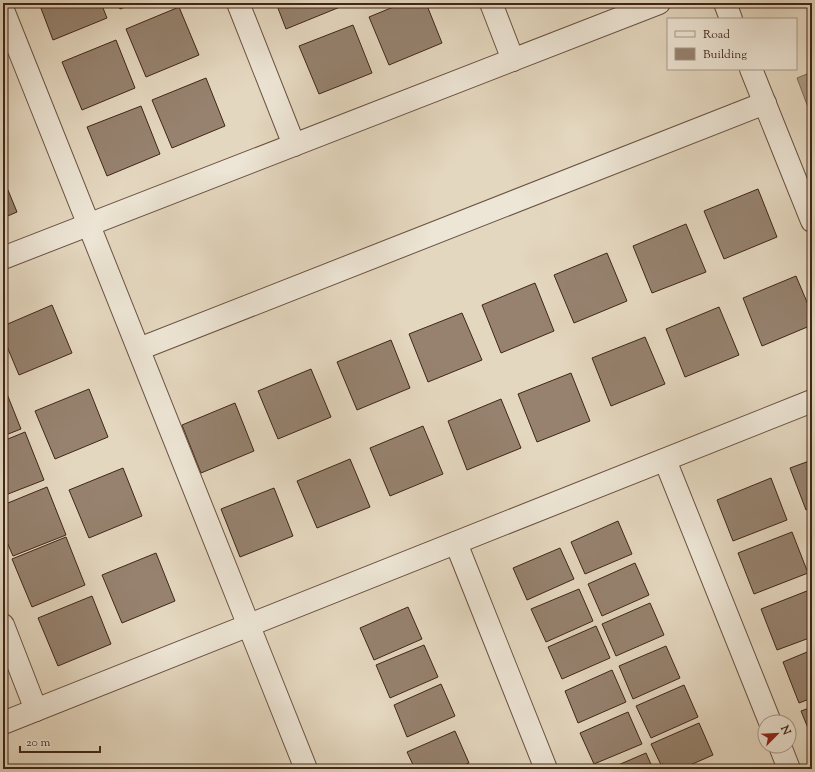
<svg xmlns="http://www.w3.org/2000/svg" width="815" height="772" viewBox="0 0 815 772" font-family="'Sorts Mill Goudy',serif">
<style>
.water{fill:#ad9b86;stroke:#826c5a}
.building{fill:#96826f;stroke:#412618}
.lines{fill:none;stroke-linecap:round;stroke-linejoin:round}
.minor-casing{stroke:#6a5242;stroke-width:24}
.minor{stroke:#ede5d5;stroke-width:22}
</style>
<rect width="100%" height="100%" fill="#e4d7bf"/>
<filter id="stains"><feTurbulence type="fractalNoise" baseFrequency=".005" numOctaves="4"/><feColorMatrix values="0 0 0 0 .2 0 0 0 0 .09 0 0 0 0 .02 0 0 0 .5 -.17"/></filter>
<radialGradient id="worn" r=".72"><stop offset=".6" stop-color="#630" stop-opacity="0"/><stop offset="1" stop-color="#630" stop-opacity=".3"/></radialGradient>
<polygon class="water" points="812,72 812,118 797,78"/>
<g class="building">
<polygon points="39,3 101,3 107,18 53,40"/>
<polygon points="117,3 135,3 120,9"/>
<polygon points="276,3 338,3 340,7 286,29"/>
<polygon points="403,3 426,3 442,43 389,65 369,17"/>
<polygon points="179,7 199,55 146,77 126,29"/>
<polygon points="353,25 372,73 319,94 299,46"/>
<polygon points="116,40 135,88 82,110 62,62"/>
<polygon points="206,78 225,126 172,148 152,100"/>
<polygon points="141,106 160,154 107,176 87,127"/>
<polygon points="3,178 17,212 3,218"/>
<polygon points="758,189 777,237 724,259 704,211"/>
<polygon points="686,224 706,272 652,293 633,246"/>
<polygon points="607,253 627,301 574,323 554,275"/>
<polygon points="796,276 812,314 812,325 762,346 743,298"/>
<polygon points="535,283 554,331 501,353 482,305"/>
<polygon points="52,305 72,353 19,375 3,337 3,326"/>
<polygon points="719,307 739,355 685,377 666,329"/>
<polygon points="462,313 482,360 428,382 409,334"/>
<polygon points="645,337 665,384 611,406 592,358"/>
<polygon points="391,340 410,388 357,410 337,362"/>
<polygon points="311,369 331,417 278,439 258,391"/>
<polygon points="571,373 590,421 537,442 518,394"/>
<polygon points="3,384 21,429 3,436"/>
<polygon points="89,389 108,437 55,459 35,411"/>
<polygon points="501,399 521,448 467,470 448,421"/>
<polygon points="235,403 254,451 201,473 182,425"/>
<polygon points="423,426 443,474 390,496 370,448"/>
<polygon points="25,432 44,480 3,496 3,441"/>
<polygon points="350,459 370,507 317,528 297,481"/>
<polygon points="812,460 812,508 806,510 790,468"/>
<polygon points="123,468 142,516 89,538 69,490"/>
<polygon points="771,478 787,520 733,541 717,500"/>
<polygon points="47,487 66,535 13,556 3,533 3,505"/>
<polygon points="274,488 293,536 240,557 221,509"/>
<polygon points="618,521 632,554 585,574 571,542"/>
<polygon points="792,532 808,573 754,594 738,553"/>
<polygon points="66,537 85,585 32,607 12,559"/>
<polygon points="560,548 574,579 527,600 513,568"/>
<polygon points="156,553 175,601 122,623 102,575"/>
<polygon points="635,563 649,595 602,616 588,584"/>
<polygon points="579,589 593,621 546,642 531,609"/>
<polygon points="812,589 812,637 777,650 761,609"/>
<polygon points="92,596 111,644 58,666 38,618"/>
<polygon points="650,603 664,635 616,656 602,624"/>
<polygon points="408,607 422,639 374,660 360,628"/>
<polygon points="596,626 610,658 562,679 548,647"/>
<polygon points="424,645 438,677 390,698 376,665"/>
<polygon points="666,646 680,678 633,699 619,666"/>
<polygon points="812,650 812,698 799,703 783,662"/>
<polygon points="612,670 626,702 578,723 565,691"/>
<polygon points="441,684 455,716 407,737 394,705"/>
<polygon points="684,685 698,717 651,738 636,706"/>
<polygon points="812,707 812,738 801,711"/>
<polygon points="628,712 642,744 594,764 580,733"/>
<polygon points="699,723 713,755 681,769 663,769 651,744"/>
<polygon points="455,731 469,763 455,769 415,769 407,752"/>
<polygon points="646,753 653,769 609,769"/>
</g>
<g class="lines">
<g class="minor-casing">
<g id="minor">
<polyline points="238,3 294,145"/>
<polyline points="491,3 513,60"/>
<polyline points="725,3 731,19"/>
<polyline points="3,10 306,769"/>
<polyline points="751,69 812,221"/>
<polyline points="3,258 659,3"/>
<polyline points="139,349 765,103"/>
<polyline points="665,460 770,722"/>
<polyline points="456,543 546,769"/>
<polyline points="3,625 36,710"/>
<polyline points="3,723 812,401"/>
<polyline points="780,746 789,769"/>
</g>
</g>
<use href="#minor" class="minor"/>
</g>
<rect width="815" height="772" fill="none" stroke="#e4d7bf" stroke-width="16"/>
<rect x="4" y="4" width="807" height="764" fill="none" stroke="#412618" stroke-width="2"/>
<rect x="8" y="8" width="799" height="756" fill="none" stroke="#412618"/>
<rect x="667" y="18" width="130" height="52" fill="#ede5d5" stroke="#a89989"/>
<rect x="675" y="31" width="20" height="6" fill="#ede5d5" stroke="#a89989"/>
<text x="703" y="38" font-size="12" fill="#412618">Road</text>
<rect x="675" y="48" width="20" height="12" fill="#96826f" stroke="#a89989"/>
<text x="703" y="58" font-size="12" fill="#412618">Building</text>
<g transform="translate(777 734) rotate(66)"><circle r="19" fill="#ede5d5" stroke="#a89989"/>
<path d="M0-3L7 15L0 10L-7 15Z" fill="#8f2418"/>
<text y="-6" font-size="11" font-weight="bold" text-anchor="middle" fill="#412618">N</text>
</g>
<path d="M20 746v6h80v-6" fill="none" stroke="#412618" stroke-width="2"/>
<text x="26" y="746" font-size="12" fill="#412618" stroke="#ede5d5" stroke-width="3" paint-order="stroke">20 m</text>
<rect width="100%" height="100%" filter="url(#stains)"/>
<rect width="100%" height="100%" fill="url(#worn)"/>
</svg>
